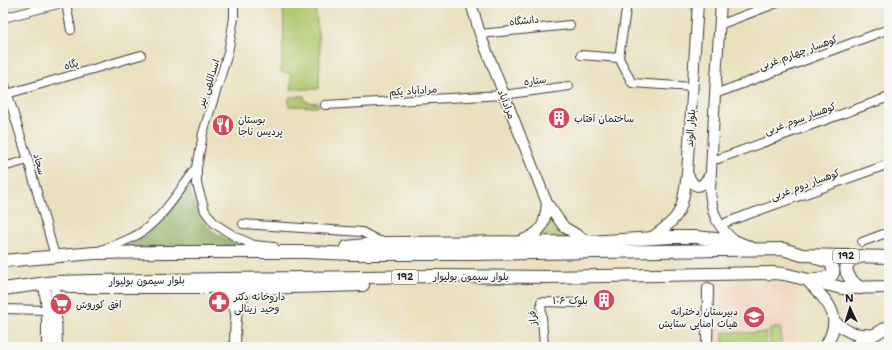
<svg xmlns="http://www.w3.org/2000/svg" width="892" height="350" viewBox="0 0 892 350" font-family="'Shantell Sans','Playpen Sans Arabic',sans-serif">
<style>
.built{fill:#f2d4be}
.green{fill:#b0c96f;stroke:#667246}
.forest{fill:#8cad62;stroke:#54643f}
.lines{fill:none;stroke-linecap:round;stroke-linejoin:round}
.minor-casing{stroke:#3b3934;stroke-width:10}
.tertiary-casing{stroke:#3b3934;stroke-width:12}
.secondary-casing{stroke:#3b3934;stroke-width:13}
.primary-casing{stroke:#3b3934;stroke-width:14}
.minor{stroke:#fff;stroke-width:8}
.tertiary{stroke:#fff;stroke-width:10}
.secondary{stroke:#fff;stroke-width:11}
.primary{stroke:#fff;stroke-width:12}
.labels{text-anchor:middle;stroke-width:3.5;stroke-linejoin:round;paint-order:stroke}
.shield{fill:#f6f6f2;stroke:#5d5d5c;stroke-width:1}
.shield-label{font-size:9px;font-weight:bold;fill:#1c1c1c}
.street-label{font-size:10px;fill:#1c1c1c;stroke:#f6f6f2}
.poi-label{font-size:10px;fill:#1c1c1c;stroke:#f6f6f2;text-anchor:start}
</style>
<rect width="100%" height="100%" fill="#f6f6f2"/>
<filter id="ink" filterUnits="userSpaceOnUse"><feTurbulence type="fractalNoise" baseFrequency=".025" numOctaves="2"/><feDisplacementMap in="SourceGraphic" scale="8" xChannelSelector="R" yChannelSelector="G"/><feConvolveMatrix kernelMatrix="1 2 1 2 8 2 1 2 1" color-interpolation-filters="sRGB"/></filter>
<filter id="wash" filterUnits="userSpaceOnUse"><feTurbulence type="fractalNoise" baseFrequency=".012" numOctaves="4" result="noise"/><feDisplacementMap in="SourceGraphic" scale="16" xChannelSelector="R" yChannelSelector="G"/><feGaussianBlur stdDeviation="0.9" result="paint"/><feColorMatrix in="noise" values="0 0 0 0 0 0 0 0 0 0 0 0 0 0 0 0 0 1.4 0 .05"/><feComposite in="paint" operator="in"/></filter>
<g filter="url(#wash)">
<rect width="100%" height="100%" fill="#eae0be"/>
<polygon class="built" points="713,282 777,284 796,288 795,347 712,347"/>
<g class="green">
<polygon points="283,3 315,3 320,51 319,89 291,89 291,74 281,72 284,31"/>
<polygon points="304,96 305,100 307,102 318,103 318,107 289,106 289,97"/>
<polygon points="551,214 574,238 539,236"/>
<rect x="770" y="328" width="11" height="19"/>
<polygon points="723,332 767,333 766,347 723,347"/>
</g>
<path class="forest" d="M188,185c3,9 6,18 10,27 8,20 31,29 49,36h-133c5,-1 11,-1 15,-3 26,-10 44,-39 59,-60z"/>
</g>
<g filter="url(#ink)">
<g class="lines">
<g class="minor-casing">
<g id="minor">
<polyline points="66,3 71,30"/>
<polyline points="234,3 234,18 228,53 203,133 197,168 197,184 205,211 215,224 236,237 254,245 274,247"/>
<polyline points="3,18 62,3"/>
<polyline points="719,25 777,3"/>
<polyline points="480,34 570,25"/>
<polyline points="581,55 619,58 632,83 693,87"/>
<polyline points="619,58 627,3"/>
<polyline points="3,79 28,160 55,256"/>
<polyline points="7,94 141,55"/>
<polyline points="715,94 889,29"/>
<polyline points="325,105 503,95 569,86"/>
<polyline points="718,159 889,97"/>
<polyline points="3,167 28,160"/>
<polyline points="727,222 889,164"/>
<polyline points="243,224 362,232 383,243"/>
<polyline points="862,242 889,232"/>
<path d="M101,250c14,-5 30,-10 42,-19 22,-16 37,-42 54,-63"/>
<polyline points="58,284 71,289 227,289"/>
<polyline points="3,309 47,310"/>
<polyline points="544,347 541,302 579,303"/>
</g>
</g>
<g class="tertiary-casing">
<g id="tertiary">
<polyline points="471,3 480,34 547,203 564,227 589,242"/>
<path d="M721,3l-6,91 -5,97c2,24 7,34 24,50"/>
<path d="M687,173c8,17 13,17 23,2"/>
<path d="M649,239c33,-22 33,-27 38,-66l11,-170"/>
<path d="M520,241c22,-8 25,-15 27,-38"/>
<polyline points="55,282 57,347"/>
<polyline points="44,284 47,310 47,347"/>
<polyline points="227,289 231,297 236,313"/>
<path d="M235,347c1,-22 -3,-45 17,-59"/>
<polyline points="707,347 708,288"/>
</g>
</g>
<g class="secondary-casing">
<g id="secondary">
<path d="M807,280c21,23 38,35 18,67"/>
<path d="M835,322c15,12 19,13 38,13"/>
<polyline points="853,347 889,326"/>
</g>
</g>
<g class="primary-casing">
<g id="primary">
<polyline points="347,247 384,243 589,242 671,237 696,237 734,241 751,248"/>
<polyline points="3,261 94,253 161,252 306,252 354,254 475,254 783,249 802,255 889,257"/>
<polyline points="219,279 227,289 363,285"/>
<path d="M815,279c11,0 25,-2 15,-17l-13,-4"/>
<path d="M860,288c-7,-5 -20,-18 -10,-27 3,-2 8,-3 12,-5"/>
<polyline points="3,289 55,282 94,281 433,276 546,277 773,273 784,274 842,288 889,287"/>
</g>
</g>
<use href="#minor" class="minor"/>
<use href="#tertiary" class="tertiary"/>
<use href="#secondary" class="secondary"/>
<use href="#primary" class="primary"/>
</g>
</g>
<defs>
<g id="building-disc" transform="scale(1.15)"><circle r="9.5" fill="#d1495b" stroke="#f6f6f2"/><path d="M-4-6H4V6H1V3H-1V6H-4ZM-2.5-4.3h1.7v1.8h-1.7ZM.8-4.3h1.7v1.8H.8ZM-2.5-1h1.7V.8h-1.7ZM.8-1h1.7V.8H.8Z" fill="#fff"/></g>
<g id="restaurant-disc" transform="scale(1.15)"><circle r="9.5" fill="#d1495b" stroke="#f6f6f2"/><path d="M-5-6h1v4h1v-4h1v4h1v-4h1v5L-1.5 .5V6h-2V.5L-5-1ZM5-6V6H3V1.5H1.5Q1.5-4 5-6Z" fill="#fff"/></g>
<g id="pharmacy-disc" transform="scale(1.15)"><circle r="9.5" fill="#d1495b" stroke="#f6f6f2"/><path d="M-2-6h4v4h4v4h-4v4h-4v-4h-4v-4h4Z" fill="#fff"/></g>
<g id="supermarket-disc" transform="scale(1.15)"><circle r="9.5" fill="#d1495b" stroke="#f6f6f2"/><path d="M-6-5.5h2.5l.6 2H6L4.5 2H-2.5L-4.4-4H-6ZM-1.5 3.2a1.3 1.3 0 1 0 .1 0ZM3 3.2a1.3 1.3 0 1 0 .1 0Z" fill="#fff"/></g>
<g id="school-disc" transform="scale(1.15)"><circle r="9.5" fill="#d1495b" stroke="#f6f6f2"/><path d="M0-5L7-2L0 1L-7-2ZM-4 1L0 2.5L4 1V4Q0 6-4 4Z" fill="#fff"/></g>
</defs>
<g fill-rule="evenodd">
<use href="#building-disc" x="559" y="118"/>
<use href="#restaurant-disc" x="223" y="125"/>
<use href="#building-disc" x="604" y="300"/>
<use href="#pharmacy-disc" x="219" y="302"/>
<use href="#supermarket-disc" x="61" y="304"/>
<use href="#school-disc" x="754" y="317"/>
</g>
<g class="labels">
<g class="shield">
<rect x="833" y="249" width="26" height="14" rx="3"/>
<rect x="392" y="270" width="26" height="14" rx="3"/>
</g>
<g class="shield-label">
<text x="846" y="259">192</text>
<text x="405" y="280">192</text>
</g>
<g class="street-label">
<text transform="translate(524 20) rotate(-6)" y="4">دانشگاه</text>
<text transform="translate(798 52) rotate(-20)" y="4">کوهسار چهارم غربی</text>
<text transform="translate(71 64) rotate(-16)" y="4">پگاه</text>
<text transform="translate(535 80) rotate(-7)" y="4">ستاره</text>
<text transform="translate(208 83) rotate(-71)" y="4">اسداللهی نیر</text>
<text transform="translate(413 90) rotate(-4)" y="4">مرادآباد یکم</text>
<text transform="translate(507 104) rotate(68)" y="4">مرادآباد</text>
<text transform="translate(800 118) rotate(-20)" y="4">کوهسار سوم غربی</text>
<text transform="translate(690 128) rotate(-86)" y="4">بلوار الوند</text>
<text transform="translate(40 164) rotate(74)" y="4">سجاد</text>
<text transform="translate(805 184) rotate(-20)" y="4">کوهسار دوم غربی</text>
<text x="471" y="280">بلوار سیمون بولیوار</text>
<text transform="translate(147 280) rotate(-1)" y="4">بلوار سیمون بولیوار</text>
<text transform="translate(532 318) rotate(-94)" y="4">فراز</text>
</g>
<g class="poi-label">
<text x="574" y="122">ساختمان آفتاب</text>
<text x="238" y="123">بوستان<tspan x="238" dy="12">پردیس ناجا</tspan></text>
<text x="234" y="300">داروخانه دکتر<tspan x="234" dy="12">وحید زینالی</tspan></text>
<text x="588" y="304" text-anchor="end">بلوک ۱۰۶</text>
<text x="76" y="308">افق کوروش</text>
<text x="738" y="315" text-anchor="end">دبیرستان دخترانه<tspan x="738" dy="12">هیات امنایی ستایش</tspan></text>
</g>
</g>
<rect width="892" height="350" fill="none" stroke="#f6f6f2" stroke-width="16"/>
<g transform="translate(850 308) rotate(356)" stroke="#f6f6f2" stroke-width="3" paint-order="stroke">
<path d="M0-3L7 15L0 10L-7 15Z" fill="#1c1c1c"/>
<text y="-6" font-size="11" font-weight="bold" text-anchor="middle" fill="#1c1c1c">N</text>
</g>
</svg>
